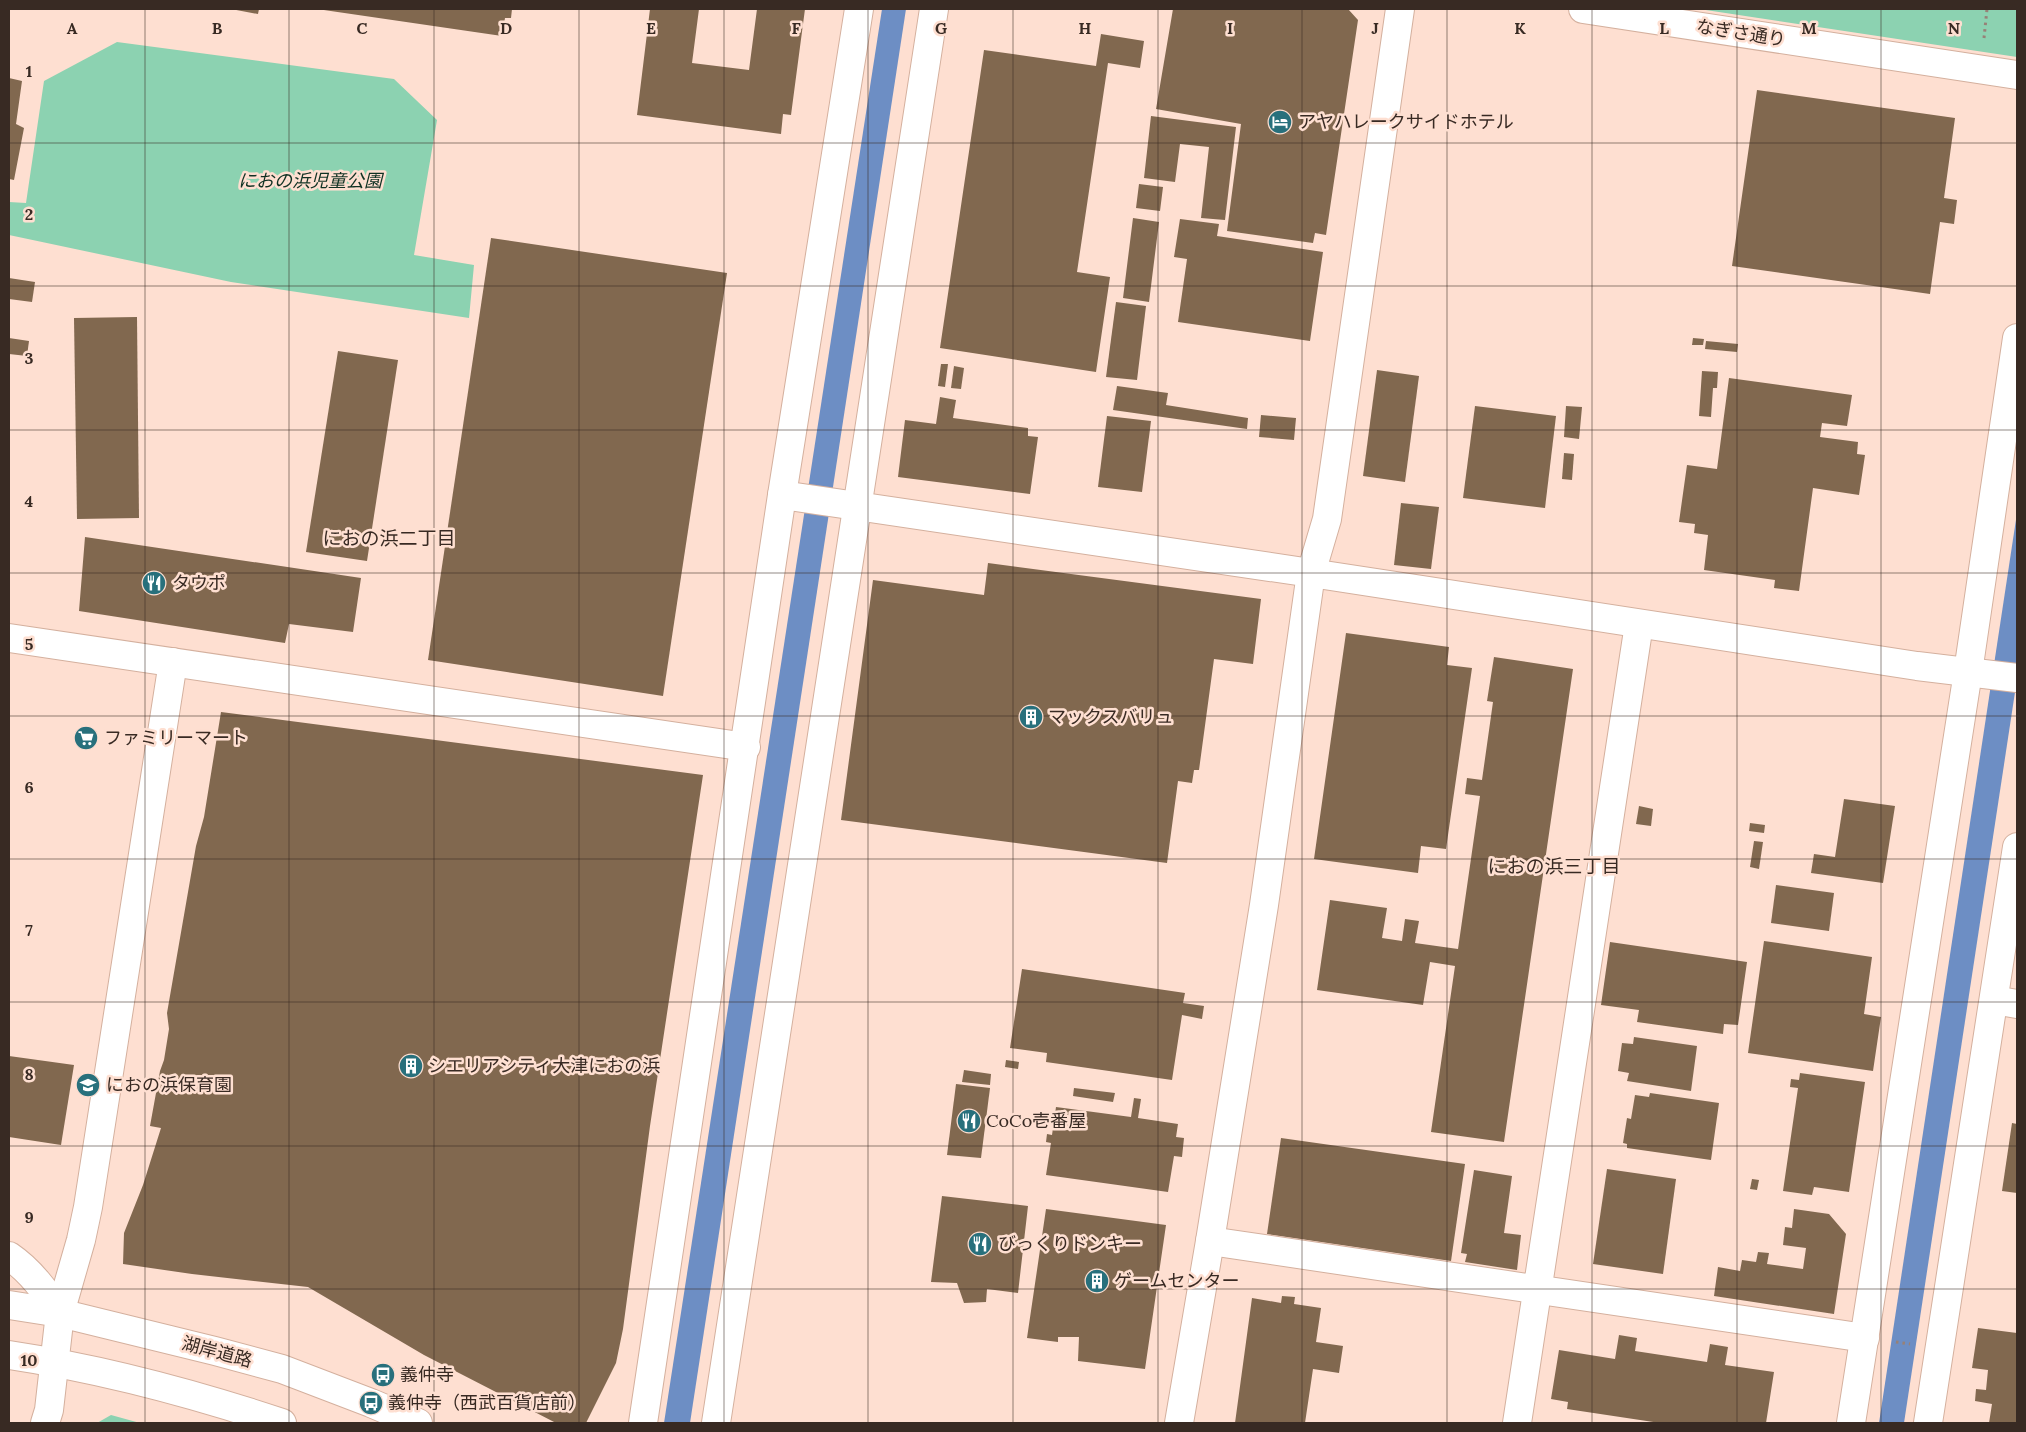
<svg xmlns="http://www.w3.org/2000/svg" width="2026" height="1432" viewBox="0 0 2026 1432" font-family="Lora,'Noto Sans JP',serif">
<style>
.green{fill:#8cd2b1}
.water{fill:#6d8ec4}
.building{fill:#81684f}
.lines{fill:none;stroke-linecap:round;stroke-linejoin:round}
.street-casing{stroke:#d4b09e;stroke-width:30}
.secondary-casing{stroke:#d4b09e;stroke-width:30}
.primary-casing{stroke:#d4b09e;stroke-width:30}
.path{stroke:#978177;stroke-width:3;stroke-dasharray:2.5 4;stroke-linecap:butt}
.street{stroke:#fff;stroke-width:28}
.secondary{stroke:#fff;stroke-width:28}
.primary{stroke:#fff;stroke-width:28}
.grid{fill:none;stroke:#382a23;stroke-width:1;stroke-opacity:0.55}
.labels{text-anchor:middle;stroke-width:5;stroke-linejoin:round;paint-order:stroke}
.street-label{font-size:18px;fill:#382a23;stroke:#fedfd1}
.poi-label{font-size:18px;fill:#382a23;stroke:#fedfd1;text-anchor:start}
.park-label{font-size:18px;font-style:italic;fill:#0f3123;stroke:#fedfd1}
.neighbourhood-label{font-size:19px;fill:#382a23;stroke:#fedfd1}
.grid-label{font-size:16px;text-anchor:middle;font-weight:bold;fill:#382a23;stroke:#fedfd1;stroke-width:5;stroke-linejoin:round;paint-order:stroke}
</style>
<rect width="100%" height="100%" fill="#fedfd1"/>
<g class="green">
<polygon points="1699,9 2017,9 2017,57"/>
<polygon points="117,42 394,79 437,120 414,255 474,265 469,318 231,282 9,235 9,202 26,203 44,81"/>
<polygon points="111,1415 140,1423 97,1423"/>
</g>
<g class="water">
<polygon points="882,9 906,9 690,1423 664,1423"/>
<polygon points="2017,513 2017,679 1904,1423 1879,1423"/>
</g>
<g class="building">
<polygon points="231,9 259,9 258,14"/>
<polygon points="317,9 512,9 511,18 505,18 502,36"/>
<polygon points="650,9 699,9 692,63 749,70 757,9 805,9 791,115 783,114 781,134 637,115"/>
<polygon points="1173,9 1348,9 1358,20 1326,235 1315,233 1313,243 1227,231 1241,124 1156,109"/>
<polygon points="1101,34 1144,41 1140,68 1108,63 1077,272 1110,277 1096,372 940,348 984,50 1096,66"/>
<polygon points="9,78 22,81 16,124 24,128 14,180 9,179"/>
<polygon points="1757,90 1955,118 1944,198 1957,200 1954,224 1940,222 1930,294 1732,266"/>
<polygon points="1151,116 1236,127 1225,220 1201,218 1209,147 1180,144 1175,182 1144,178"/>
<polygon points="1139,184 1163,187 1160,211 1136,208"/>
<polygon points="1133,218 1159,222 1149,302 1123,298"/>
<polygon points="1180,219 1219,224 1217,236 1323,252 1310,341 1178,322 1187,259 1174,257"/>
<polygon points="491,238 727,273 663,696 428,660"/>
<polygon points="9,278 35,282 32,302 9,299"/>
<polygon points="1116,302 1146,306 1137,380 1106,377"/>
<polygon points="137,317 139,518 77,519 74,318"/>
<polygon points="9,338 29,341 27,356 9,354"/>
<polygon points="1693,338 1704,339 1703,345 1692,345"/>
<polygon points="1706,341 1738,344 1737,352 1705,349"/>
<polygon points="338,351 398,360 367,561 306,552"/>
<polygon points="941,364 948,364 945,387 938,386"/>
<polygon points="954,366 964,368 961,389 951,388"/>
<polygon points="1377,370 1419,376 1405,482 1363,476"/>
<polygon points="1702,371 1718,372 1717,388 1713,388 1711,417 1699,416"/>
<polygon points="1729,378 1852,395 1847,426 1822,423 1820,437 1858,442 1857,454 1865,455 1859,495 1813,488 1799,591 1774,588 1775,580 1704,570 1708,535 1694,533 1695,524 1679,522 1687,465 1717,469"/>
<polygon points="1117,386 1168,393 1166,405 1248,418 1247,429 1113,410"/>
<polygon points="940,397 956,400 953,418 1028,428 1028,436 1038,437 1030,494 898,477 905,420 936,424"/>
<polygon points="1475,406 1556,416 1545,508 1463,498"/>
<polygon points="1566,406 1582,407 1579,439 1564,437"/>
<polygon points="1261,415 1296,418 1294,440 1259,437"/>
<polygon points="1107,416 1151,421 1142,492 1098,487"/>
<polygon points="1564,453 1574,454 1572,480 1562,479"/>
<polygon points="1401,503 1439,507 1431,569 1394,565"/>
<polygon points="85,537 361,578 353,632 289,624 285,643 79,611"/>
<polygon points="988,563 1261,599 1253,664 1214,659 1199,770 1194,770 1192,783 1178,781 1167,863 841,820 873,580 984,595"/>
<polygon points="1346,633 1449,647 1447,665 1472,668 1446,849 1421,846 1418,873 1314,859"/>
<polygon points="1494,657 1573,669 1504,1142 1431,1132 1455,966 1430,962 1423,1005 1317,990 1330,900 1387,908 1382,938 1402,941 1405,919 1419,921 1415,943 1458,949 1480,796 1465,794 1467,778 1482,780 1493,702 1487,701"/>
<polygon points="221,712 703,775 650,1126 623,1329 616,1363 586,1423 556,1423 424,1355 308,1287 192,1274 123,1264 124,1233 143,1185 161,1128 150,1126 160,1071 164,1060 169,1029 167,1013 196,846 204,817"/>
<polygon points="1844,799 1895,806 1883,883 1811,873 1814,854 1835,857"/>
<polygon points="1639,806 1653,809 1651,826 1636,824"/>
<polygon points="1750,823 1765,825 1764,833 1749,831"/>
<polygon points="1754,841 1763,842 1759,869 1750,867"/>
<polygon points="1776,885 1834,893 1829,931 1771,923"/>
<polygon points="1764,941 1872,957 1864,1014 1881,1017 1873,1071 1748,1053"/>
<polygon points="1610,942 1747,962 1738,1025 1724,1024 1723,1034 1637,1022 1639,1010 1601,1005"/>
<polygon points="1022,969 1185,993 1183,1003 1204,1006 1202,1019 1182,1015 1172,1080 1046,1062 1047,1053 1010,1048"/>
<polygon points="1634,1037 1697,1046 1691,1091 1627,1081 1629,1073 1618,1071 1622,1043 1633,1044"/>
<polygon points="9,1056 74,1065 61,1145 9,1137"/>
<polygon points="1006,1060 1019,1062 1018,1069 1005,1067"/>
<polygon points="964,1070 991,1074 990,1085 962,1082"/>
<polygon points="1800,1073 1865,1082 1849,1192 1814,1187 1812,1195 1783,1191 1798,1088 1790,1087 1791,1079 1799,1080"/>
<polygon points="956,1084 990,1088 981,1158 947,1155"/>
<polygon points="1074,1088 1115,1093 1113,1102 1073,1096"/>
<polygon points="1650,1093 1719,1103 1711,1160 1627,1148 1627,1144 1623,1143 1627,1118 1631,1119 1635,1095 1649,1097"/>
<polygon points="1134,1098 1141,1099 1138,1118 1178,1124 1176,1137 1184,1138 1182,1157 1174,1156 1168,1192 1046,1175 1051,1143 1046,1142 1047,1134 1052,1135 1056,1107 1131,1117"/>
<polygon points="2012,1123 2017,1124 2017,1193 2002,1191"/>
<polygon points="1281,1138 1465,1164 1451,1261 1267,1234"/>
<polygon points="1607,1169 1676,1179 1663,1274 1593,1264"/>
<polygon points="1474,1170 1512,1176 1504,1233 1521,1235 1517,1270 1465,1262 1467,1254 1461,1253"/>
<polygon points="1752,1179 1759,1180 1757,1190 1750,1189"/>
<polygon points="942,1196 1028,1206 1018,1293 987,1289 986,1302 964,1303 957,1283 931,1282"/>
<polygon points="1046,1209 1166,1225 1145,1369 1078,1361 1079,1337 1058,1337 1058,1342 1027,1338"/>
<polygon points="1794,1209 1829,1214 1846,1234 1834,1314 1714,1296 1718,1267 1740,1271 1742,1260 1756,1262 1758,1252 1769,1253 1767,1264 1803,1269 1806,1248 1783,1245 1785,1227 1792,1228"/>
<polygon points="1282,1296 1295,1297 1294,1304 1321,1308 1316,1342 1343,1346 1339,1373 1313,1369 1305,1423 1235,1423 1252,1298 1281,1303"/>
<polygon points="1978,1328 2017,1333 2017,1423 1989,1423 1992,1404 1975,1401 1976,1389 1986,1390 1988,1370 1972,1368"/>
<polygon points="1619,1335 1637,1338 1635,1351 1707,1362 1710,1344 1728,1347 1725,1365 1774,1372 1766,1423 1660,1423 1567,1409 1568,1402 1551,1399 1559,1350 1615,1359"/>
</g>
<g class="lines">
<g class="street-casing">
<g id="street">
<polyline points="9,638 746,747"/>
<polyline points="1210,1241 1865,1338"/>
<polyline points="60,1313 81,1240 88,1207 173,662"/>
<polyline points="1517,1423 1639,624"/>
</g>
</g>
<g class="secondary-casing">
<g id="secondary">
<polyline points="1583,9 2017,75"/>
<polyline points="782,495 1311,573 1917,666 2017,678"/>
<polyline points="1994,1000 2017,1004"/>
<path d="M9,1256c22,15 36,35 51,57l-11,97 -4,13"/>
<polyline points="643,1423 782,495 859,9"/>
<polyline points="716,1423 934,9"/>
<polyline points="1179,1423 1210,1241 1264,905 1311,573 1327,519 1400,9"/>
<polyline points="1851,1423 1968,672 2017,338"/>
<polyline points="1928,1423 2017,847"/>
</g>
</g>
<g class="primary-casing">
<g id="primary">
<polyline points="9,1305 60,1313 215,1351 282,1369 371,1403 418,1423"/>
<path d="M9,1355c93,14 183,38 273,68"/>
</g>
</g>
<g class="path">
<polyline points="1984,38 1987,9"/>
<polyline points="1896,1342 1910,1344"/>
</g>
<use href="#street" class="street"/>
<use href="#secondary" class="secondary"/>
<use href="#primary" class="primary"/>
</g>
<path class="grid" d="M145,9v1414M289,9v1414M434,9v1414M579,9v1414M724,9v1414M868,9v1414M1013,9v1414M1158,9v1414M1302,9v1414M1447,9v1414M1592,9v1414M1737,9v1414M1881,9v1414M9,143h2008M9,286h2008M9,430h2008M9,573h2008M9,716h2008M9,859h2008M9,1002h2008M9,1146h2008M9,1289h2008"/>
<defs>
<g id="hotel-disc" transform="scale(1.25)"><circle r="9.5" fill="#28707c" stroke="#fedfd1"/><path d="M-6-4.5h1.5V1H6V5H4.5V3h-9V5H-6ZM-4 0a1.8 1.8 0 1 1 3.6 0ZM.5 0V-2.5h3Q6-2.5 6 0Z" fill="#fff"/></g>
<g id="restaurant-disc" transform="scale(1.25)"><circle r="9.5" fill="#28707c" stroke="#fedfd1"/><path d="M-5-6h1v4h1v-4h1v4h1v-4h1v5L-1.5 .5V6h-2V.5L-5-1ZM5-6V6H3V1.5H1.5Q1.5-4 5-6Z" fill="#fff"/></g>
<g id="building-disc" transform="scale(1.25)"><circle r="9.5" fill="#28707c" stroke="#fedfd1"/><path d="M-4-6H4V6H1V3H-1V6H-4ZM-2.5-4.3h1.7v1.8h-1.7ZM.8-4.3h1.7v1.8H.8ZM-2.5-1h1.7V.8h-1.7ZM.8-1h1.7V.8H.8Z" fill="#fff"/></g>
<g id="supermarket-disc" transform="scale(1.25)"><circle r="9.5" fill="#28707c" stroke="#fedfd1"/><path d="M-6-5.5h2.5l.6 2H6L4.5 2H-2.5L-4.4-4H-6ZM-1.5 3.2a1.3 1.3 0 1 0 .1 0ZM3 3.2a1.3 1.3 0 1 0 .1 0Z" fill="#fff"/></g>
<g id="school-disc" transform="scale(1.25)"><circle r="9.5" fill="#28707c" stroke="#fedfd1"/><path d="M0-5L7-2L0 1L-7-2ZM-4 1L0 2.5L4 1V4Q0 6-4 4Z" fill="#fff"/></g>
<g id="bus-disc" transform="scale(1.25)"><circle r="9.5" fill="#28707c" stroke="#fedfd1"/><path d="M-5-6H5V4H4V6H2V4H-2V6H-4V4H-5ZM-3.5-4V0h7V-4ZM-3.5 1.2v1.5H-2V1.2ZM2 1.2v1.5H3.5V1.2Z" fill="#fff"/></g>
</defs>
<g fill-rule="evenodd">
<use href="#hotel-disc" x="1280" y="122"/>
<use href="#restaurant-disc" x="154" y="583"/>
<use href="#building-disc" x="1031" y="717"/>
<use href="#supermarket-disc" x="86" y="738"/>
<use href="#building-disc" x="411" y="1066"/>
<use href="#school-disc" x="88" y="1085"/>
<use href="#restaurant-disc" x="969" y="1121"/>
<use href="#restaurant-disc" x="980" y="1244"/>
<use href="#building-disc" x="1097" y="1281"/>
<use href="#bus-disc" x="383" y="1375"/>
<use href="#bus-disc" x="371" y="1403"/>
</g>
<g class="labels">
<g class="street-label">
<text transform="translate(1741 33) rotate(9)" y="6">なぎさ通り</text>
<text transform="translate(217 1352) rotate(15)" y="6">湖岸道路</text>
</g>
<g class="poi-label">
<text x="1298" y="128">アヤハレークサイドホテル</text>
<text x="172" y="589">タウポ</text>
<text x="1048" y="723">マックスバリュ</text>
<text x="104" y="744">ファミリーマート</text>
<text x="428" y="1072">シエリアシティ大津におの浜</text>
<text x="106" y="1091">におの浜保育園</text>
<text x="986" y="1127">CoCo壱番屋</text>
<text x="998" y="1250">びっくりドンキー</text>
<text x="1114" y="1287">ゲームセンター</text>
<text x="400" y="1381">義仲寺</text>
<text x="388" y="1409">義仲寺（西武百貨店前）</text>
</g>
<g class="park-label">
<text x="310" y="187">におの浜児童公園</text>
</g>
<g class="neighbourhood-label">
<text x="389" y="545">におの浜二丁目</text>
<text x="1554" y="873">におの浜三丁目</text>
</g>
</g>
<g class="grid-label">
<text x="72" y="34">A</text>
<text x="217" y="34">B</text>
<text x="362" y="34">C</text>
<text x="506" y="34">D</text>
<text x="651" y="34">E</text>
<text x="796" y="34">F</text>
<text x="941" y="34">G</text>
<text x="1085" y="34">H</text>
<text x="1230" y="34">I</text>
<text x="1375" y="34">J</text>
<text x="1520" y="34">K</text>
<text x="1664" y="34">L</text>
<text x="1809" y="34">M</text>
<text x="1954" y="34">N</text>
<text x="29" y="77">1</text>
<text x="29" y="220">2</text>
<text x="29" y="364">3</text>
<text x="29" y="507">4</text>
<text x="29" y="650">5</text>
<text x="29" y="793">6</text>
<text x="29" y="936">7</text>
<text x="29" y="1080">8</text>
<text x="29" y="1223">9</text>
<text x="29" y="1366">10</text>
</g>
<rect width="2026" height="1432" fill="none" stroke="#382a23" stroke-width="20"/>
</svg>
